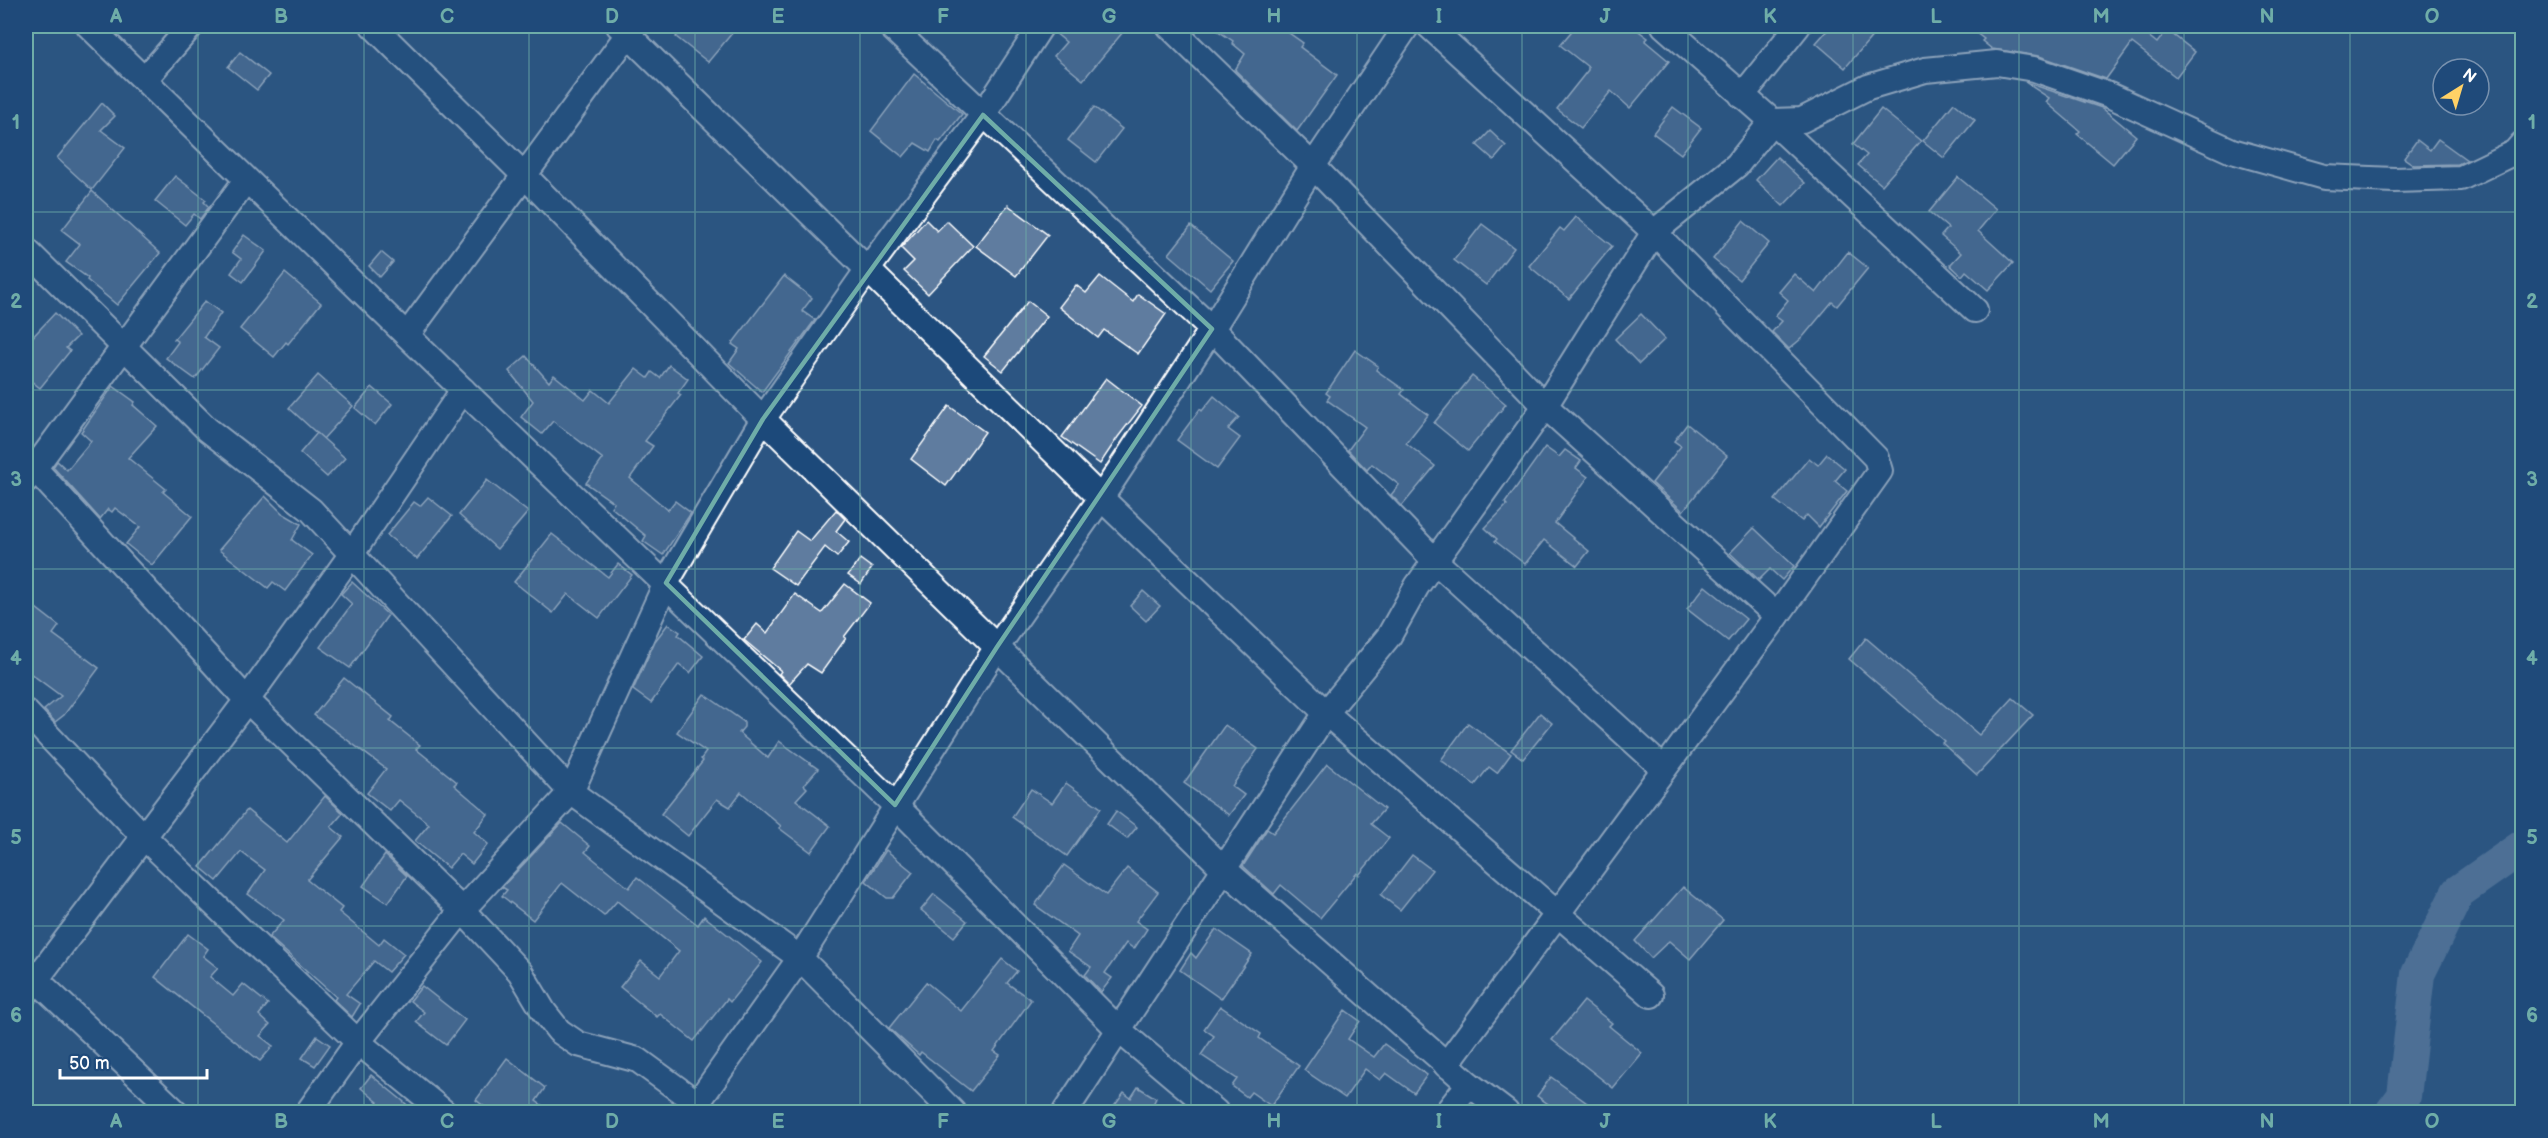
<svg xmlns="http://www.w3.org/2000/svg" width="2548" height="1138" viewBox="0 0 2548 1138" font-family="'Balsamiq Sans',sans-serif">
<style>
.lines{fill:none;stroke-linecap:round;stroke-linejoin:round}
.river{stroke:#748fad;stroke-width:34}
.building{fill:#5e7c9f;stroke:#fff;stroke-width:1.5}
.minor-casing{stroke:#fff;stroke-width:28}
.minor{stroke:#1f4a7a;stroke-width:24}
.marked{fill:none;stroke:#6fada8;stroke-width:4.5;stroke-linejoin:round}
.grid{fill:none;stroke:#6fada8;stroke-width:1.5;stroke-opacity:0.55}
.neatline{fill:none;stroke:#6fada8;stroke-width:2}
.grid-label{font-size:20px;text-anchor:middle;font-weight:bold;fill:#6fada8}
</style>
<rect width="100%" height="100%" fill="#2c5582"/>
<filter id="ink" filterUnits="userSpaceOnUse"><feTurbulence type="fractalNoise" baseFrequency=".0167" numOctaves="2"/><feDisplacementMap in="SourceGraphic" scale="12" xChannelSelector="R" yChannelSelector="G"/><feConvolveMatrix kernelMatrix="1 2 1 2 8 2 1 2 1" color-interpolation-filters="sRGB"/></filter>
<g filter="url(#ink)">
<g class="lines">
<polyline class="river" points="2392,1112 2404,1096 2418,974 2458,892 2522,847"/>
</g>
<g class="building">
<polygon points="685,26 738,26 708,62 676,37"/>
<polygon points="1055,26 1128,26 1083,80 1054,56 1066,42 1054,32"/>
<polygon points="1211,26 1279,26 1303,43 1300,47 1337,75 1297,131 1235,70 1245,54 1232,43 1233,41"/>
<polygon points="1576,26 1632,26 1648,38 1645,41 1669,61 1630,108 1611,91 1581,128 1557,109 1588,70 1588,67 1560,45"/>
<polygon points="1831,26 1881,26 1845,68 1816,43"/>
<polygon points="1967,26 2136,26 2157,43 2167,30 2195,52 2176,77 2132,43 2106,79 2039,56 1992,49 1982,41 1984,39"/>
<polygon points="240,52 269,75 257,90 228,67"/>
<polygon points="914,74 962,114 940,142 937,140 930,152 915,143 903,157 871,131"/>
<polygon points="2025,82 2102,108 2136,136 2113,164 2077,134 2080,131 2046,102 2049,98"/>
<polygon points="102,103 115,116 101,130 125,148 92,190 57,158"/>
<polygon points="1954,103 1975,120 1944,158 1923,141"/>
<polygon points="1094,107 1122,129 1096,162 1068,140"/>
<polygon points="1673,107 1701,128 1681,154 1653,133"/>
<polygon points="1881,109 1921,141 1882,185 1858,165 1867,155 1853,144"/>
<polygon points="1490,131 1506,146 1494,160 1477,145"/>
<polygon points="2438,139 2467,160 2458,164 2414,165 2404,158 2417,140 2430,150"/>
<polygon points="1777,157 1805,183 1783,206 1756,180"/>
<polygon points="175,176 206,200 204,202 209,207 200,219 194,214 185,225 155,201"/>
<polygon points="1958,177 1996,209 1978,231 2013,263 1988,290 1966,271 1962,276 1950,265 1961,253 1941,236 1948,228 1929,212"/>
<polygon points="92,191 160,253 117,305 87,280 88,278 66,262 80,244 62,230"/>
<polygon points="1008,205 1048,235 1016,276 976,246"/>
<polygon points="1576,217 1612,246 1569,299 1529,266 1560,228 1564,231"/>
<polygon points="926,220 937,231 947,221 973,246 928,294 904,271 914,261 901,248"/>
<polygon points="1743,221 1769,243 1739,280 1713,259"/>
<polygon points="1482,224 1514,248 1486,285 1454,260"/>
<polygon points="1191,226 1233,261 1210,289 1169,254"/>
<polygon points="244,235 266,251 243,282 231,273 241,259 232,252"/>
<polygon points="381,252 393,262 380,277 369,266"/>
<polygon points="1848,252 1868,268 1837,306 1832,302 1802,338 1789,349 1772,332 1782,321 1775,316 1788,300 1779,292 1794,274 1816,293"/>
<polygon points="285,273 321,303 288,344 286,342 274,357 240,329"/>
<polygon points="784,276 812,298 802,311 815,320 762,392 729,363 739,349 732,344"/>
<polygon points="1100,276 1133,302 1138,294 1166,314 1138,354 1104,330 1098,338 1059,307 1076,285 1086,293"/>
<polygon points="205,301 221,313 204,337 219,348 195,379 166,358 178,342 174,339"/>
<polygon points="1028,301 1047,316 1003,371 984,356"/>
<polygon points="55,313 78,336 66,348 70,351 40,388 26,377 26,344"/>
<polygon points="1641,314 1665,339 1639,364 1615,339"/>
<polygon points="1355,350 1378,366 1376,370 1404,390 1401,394 1428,415 1406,443 1435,466 1402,506 1391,495 1399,485 1372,464 1367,470 1348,450 1365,427 1327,400 1330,396 1326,393"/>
<polygon points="526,356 549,382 554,375 585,400 593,390 609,403 636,369 648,378 652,372 660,378 669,365 688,379 678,393 681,395 645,441 653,446 630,478 668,510 675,501 691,513 663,555 643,541 646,536 611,507 614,503 586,483 603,459 553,421 542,434 521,417 533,401 509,371"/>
<polygon points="318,375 353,406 323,439 289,408"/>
<polygon points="1472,376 1506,404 1468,451 1434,423"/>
<polygon points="1106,378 1142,406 1118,437 1100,464 1062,437"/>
<polygon points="113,386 135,402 133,405 157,426 128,458 166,489 163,492 192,516 152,565 126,544 140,527 115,508 112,512 108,509 100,519 53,467 57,461 67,470 91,441 81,432"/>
<polygon points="372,387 392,404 375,425 355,408"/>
<polygon points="1214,396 1239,417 1228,429 1240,438 1217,469 1177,440 1200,409 1202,411"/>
<polygon points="949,406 985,432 946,486 911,459"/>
<polygon points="1687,424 1727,456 1683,511 1652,483 1681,446 1674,441"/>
<polygon points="317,433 345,458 327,477 300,453"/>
<polygon points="1545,447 1559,457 1565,450 1581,461 1576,468 1588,477 1555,523 1589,551 1577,566 1544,540 1525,564 1495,541 1497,539 1485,528 1507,505 1505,503"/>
<polygon points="1827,454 1845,469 1835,481 1847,491 1819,527 1807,515 1802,521 1775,500 1809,458 1818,465"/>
<polygon points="487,480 528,512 497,549 459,515"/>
<polygon points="265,496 282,513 301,524 292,540 312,555 285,591 273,582 268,588 219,550"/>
<polygon points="428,497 452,516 417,559 387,535 414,502 420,506"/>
<polygon points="836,510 845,519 836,531 849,542 837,557 825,547 796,586 770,568 796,531 810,541"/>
<polygon points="1754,528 1794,566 1782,580 1770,569 1759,580 1730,553"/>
<polygon points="552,534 608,577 618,564 632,575 599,618 568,594 553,613 514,582"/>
<polygon points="860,559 872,568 861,584 848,575"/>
<polygon points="352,582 388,615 350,668 320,647 352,604 341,594"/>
<polygon points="845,584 870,603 844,637 846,638 821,673 807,664 789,684 779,674 781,671 744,640 757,624 767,633 795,594 822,613"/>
<polygon points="1705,586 1746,619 1728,641 1687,609"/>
<polygon points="1143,591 1160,606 1146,621 1130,606"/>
<polygon points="32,605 59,626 53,634 99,668 64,715 55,722 44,710 61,696 26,670 26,613"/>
<polygon points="668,624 680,632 678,635 703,656 690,673 679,664 651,703 633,690 655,641"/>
<polygon points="1866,638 1979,735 2013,698 2033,715 1977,775 1942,743 1944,741 1849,659"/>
<polygon points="344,678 393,717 390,721 420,745 416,749 457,782 454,785 488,814 474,832 488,844 472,864 460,854 448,868 415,841 429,824 399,800 390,811 367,793 386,769 314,715"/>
<polygon points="704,694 744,722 744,727 739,733 768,758 779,741 818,769 804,785 807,788 796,800 830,826 811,852 779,828 781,826 741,792 730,807 717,799 688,836 661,814 703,761 701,759 706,752 677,732"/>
<polygon points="1540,713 1552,723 1523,759 1511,750"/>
<polygon points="1468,723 1511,754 1497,773 1489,767 1475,785 1441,760"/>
<polygon points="1225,725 1258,749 1232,786 1244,795 1229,815 1184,783"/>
<polygon points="1327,764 1384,809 1371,824 1389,838 1359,875 1357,873 1320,918 1281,885 1274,894 1243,866 1267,829 1273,833"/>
<polygon points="1066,783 1101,808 1067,856 1012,817 1031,789 1052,803"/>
<polygon points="325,796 343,813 331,827 343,837 307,880 342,908 339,912 379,945 384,938 404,954 388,972 374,961 346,994 360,1004 352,1017 334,1000 336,997 269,937 284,920 248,894 265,870 241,852 217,881 200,867 247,810 287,843"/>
<polygon points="1116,811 1137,827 1127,839 1107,824"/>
<polygon points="562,823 590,846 585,852 629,888 637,877 698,925 704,916 762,962 730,1002 727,999 694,1041 660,1014 657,1017 620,987 641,961 660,976 679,951 617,901 604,916 562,883 533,920 502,896 507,890 502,887"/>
<polygon points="886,850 913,872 893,898 887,898 866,881"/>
<polygon points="385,855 407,876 388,903 363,886"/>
<polygon points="1412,855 1432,870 1400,910 1381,895"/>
<polygon points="1064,865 1106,895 1127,868 1158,892 1136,921 1147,929 1134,949 1126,943 1105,973 1112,978 1101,992 1085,975 1091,967 1068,951 1078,936 1035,905"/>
<polygon points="1683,887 1723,920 1690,959 1669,941 1651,958 1635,941"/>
<polygon points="934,894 967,921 954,937 921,910"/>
<polygon points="1216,929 1252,954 1221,999 1180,970 1191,953 1196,958"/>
<polygon points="188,934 208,949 203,956 218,968 210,977 233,996 243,984 268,1004 259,1015 270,1025 260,1036 273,1046 260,1061 155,977"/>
<polygon points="1002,959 1017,971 1007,983 1031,1000 994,1051 1000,1055 971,1091 921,1052 919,1055 889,1028 926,982 961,1011"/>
<polygon points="422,986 465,1020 446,1045 416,1022 424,1012 410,1001"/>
<polygon points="1584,1001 1612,1023 1609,1026 1642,1053 1613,1088 1552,1040"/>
<polygon points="1220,1006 1261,1034 1259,1038 1299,1066 1271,1106 1251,1092 1247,1097 1232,1086 1237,1079 1201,1055 1214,1036 1204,1029"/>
<polygon points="1345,1010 1360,1021 1348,1039 1374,1057 1384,1044 1427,1075 1414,1093 1386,1073 1380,1080 1365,1069 1345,1098 1304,1070"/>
<polygon points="317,1036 330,1045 315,1066 302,1058"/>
<polygon points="507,1058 545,1088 536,1101 553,1113 493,1113 476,1100"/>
<polygon points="371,1075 403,1101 415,1113 369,1113 378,1102 361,1088"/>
<polygon points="1551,1077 1601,1113 1561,1113 1537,1096"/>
<polygon points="1138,1087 1156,1098 1149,1113 1109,1113 1124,1093 1131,1098"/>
</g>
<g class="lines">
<g class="minor-casing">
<g id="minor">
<polyline points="89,26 463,390 895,805 1120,1031 1216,1112"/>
<polyline points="373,26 524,175 763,419 1224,869 1469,1084 1506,1112"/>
<polyline points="619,26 1101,498 1326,713 1651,995"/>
<polyline points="890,26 1212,329 1435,561 1664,769"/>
<polyline points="1169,26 1313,166 1545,406 1777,616"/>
<polyline points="1429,26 1654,232 1876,458 1880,471 1777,616 1446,1065"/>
<polyline points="1664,26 1772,121 1975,310"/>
<polyline points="145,79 191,26"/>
<polyline points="1742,96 1798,26"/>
<polyline points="26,250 207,429 311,510 571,792 800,958 953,1112"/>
<polyline points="407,335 634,26"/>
<polyline points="26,459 247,700 462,910 520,972 544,1012 559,1031 578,1044 638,1060 697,1103"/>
<polyline points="26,480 246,180"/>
<polyline points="26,712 144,837 358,1042 444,1112"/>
<polyline points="26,970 176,1112"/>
<polyline points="26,993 247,700 351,555 463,390"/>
<polyline points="308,1112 358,1042 462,910 571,792 666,583 763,419 868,269 983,115 1041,26"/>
<polyline points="691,1112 800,958 997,647 1101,498 1212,329 1313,166 1407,26"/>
<polyline points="1065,1112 1326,713 1389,636 1417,586 1545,406 1654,232 1737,165 1772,121 1802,120 1868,87 1925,70 1997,63 2034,69 2109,95 2232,151 2324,177 2394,180 2461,178 2515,152 2522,144"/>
<polyline points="1447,1112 1469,1084"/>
</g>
</g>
<use href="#minor" class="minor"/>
</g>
</g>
<path d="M0 0H2548V1138H0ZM983,115l229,214 -215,318 -102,158 -229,-222 97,-164z" fill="#2c5582" fill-opacity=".55" fill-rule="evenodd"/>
<path class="marked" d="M983,115l229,214 -215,318 -102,158 -229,-222 97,-164z"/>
<path class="grid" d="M198,26v1086M364,26v1086M529,26v1086M695,26v1086M860,26v1086M1026,26v1086M1191,26v1086M1357,26v1086M1522,26v1086M1688,26v1086M1853,26v1086M2019,26v1086M2184,26v1086M2350,26v1086M26,212h2496M26,390h2496M26,569h2496M26,748h2496M26,926h2496"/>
<rect width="2548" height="1138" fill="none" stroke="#1f4a7a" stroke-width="66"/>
<g transform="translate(2461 87) rotate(37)"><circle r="28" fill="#1f4a7a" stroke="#7992af" stroke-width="1.5"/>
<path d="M0-4.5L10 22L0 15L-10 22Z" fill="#ffd166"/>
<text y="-9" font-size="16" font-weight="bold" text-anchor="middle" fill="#ffffff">N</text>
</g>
<path d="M60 1069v9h147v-9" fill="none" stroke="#ffffff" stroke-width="3"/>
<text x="69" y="1069" font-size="18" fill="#ffffff" stroke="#1f4a7a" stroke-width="4.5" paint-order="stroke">50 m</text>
<rect x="33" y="33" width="2482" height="1072" class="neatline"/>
<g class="grid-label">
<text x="116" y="23">A</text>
<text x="281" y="23">B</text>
<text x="447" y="23">C</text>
<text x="612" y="23">D</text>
<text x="778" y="23">E</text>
<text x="943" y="23">F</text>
<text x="1109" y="23">G</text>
<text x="1274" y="23">H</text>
<text x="1439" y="23">I</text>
<text x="1605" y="23">J</text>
<text x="1770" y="23">K</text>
<text x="1936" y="23">L</text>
<text x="2101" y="23">M</text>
<text x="2267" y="23">N</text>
<text x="2432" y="23">O</text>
<text x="16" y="129">1</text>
<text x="2532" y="129">1</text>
<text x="16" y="308">2</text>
<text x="2532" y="308">2</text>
<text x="16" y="486">3</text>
<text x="2532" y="486">3</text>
<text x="16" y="665">4</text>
<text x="2532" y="665">4</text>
<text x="16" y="844">5</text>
<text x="2532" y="844">5</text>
<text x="16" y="1022">6</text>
<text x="2532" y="1022">6</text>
<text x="116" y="1128">A</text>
<text x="281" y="1128">B</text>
<text x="447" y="1128">C</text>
<text x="612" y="1128">D</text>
<text x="778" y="1128">E</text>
<text x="943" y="1128">F</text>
<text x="1109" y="1128">G</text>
<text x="1274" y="1128">H</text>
<text x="1439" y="1128">I</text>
<text x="1605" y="1128">J</text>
<text x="1770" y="1128">K</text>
<text x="1936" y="1128">L</text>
<text x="2101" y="1128">M</text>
<text x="2267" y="1128">N</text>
<text x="2432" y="1128">O</text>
</g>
</svg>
